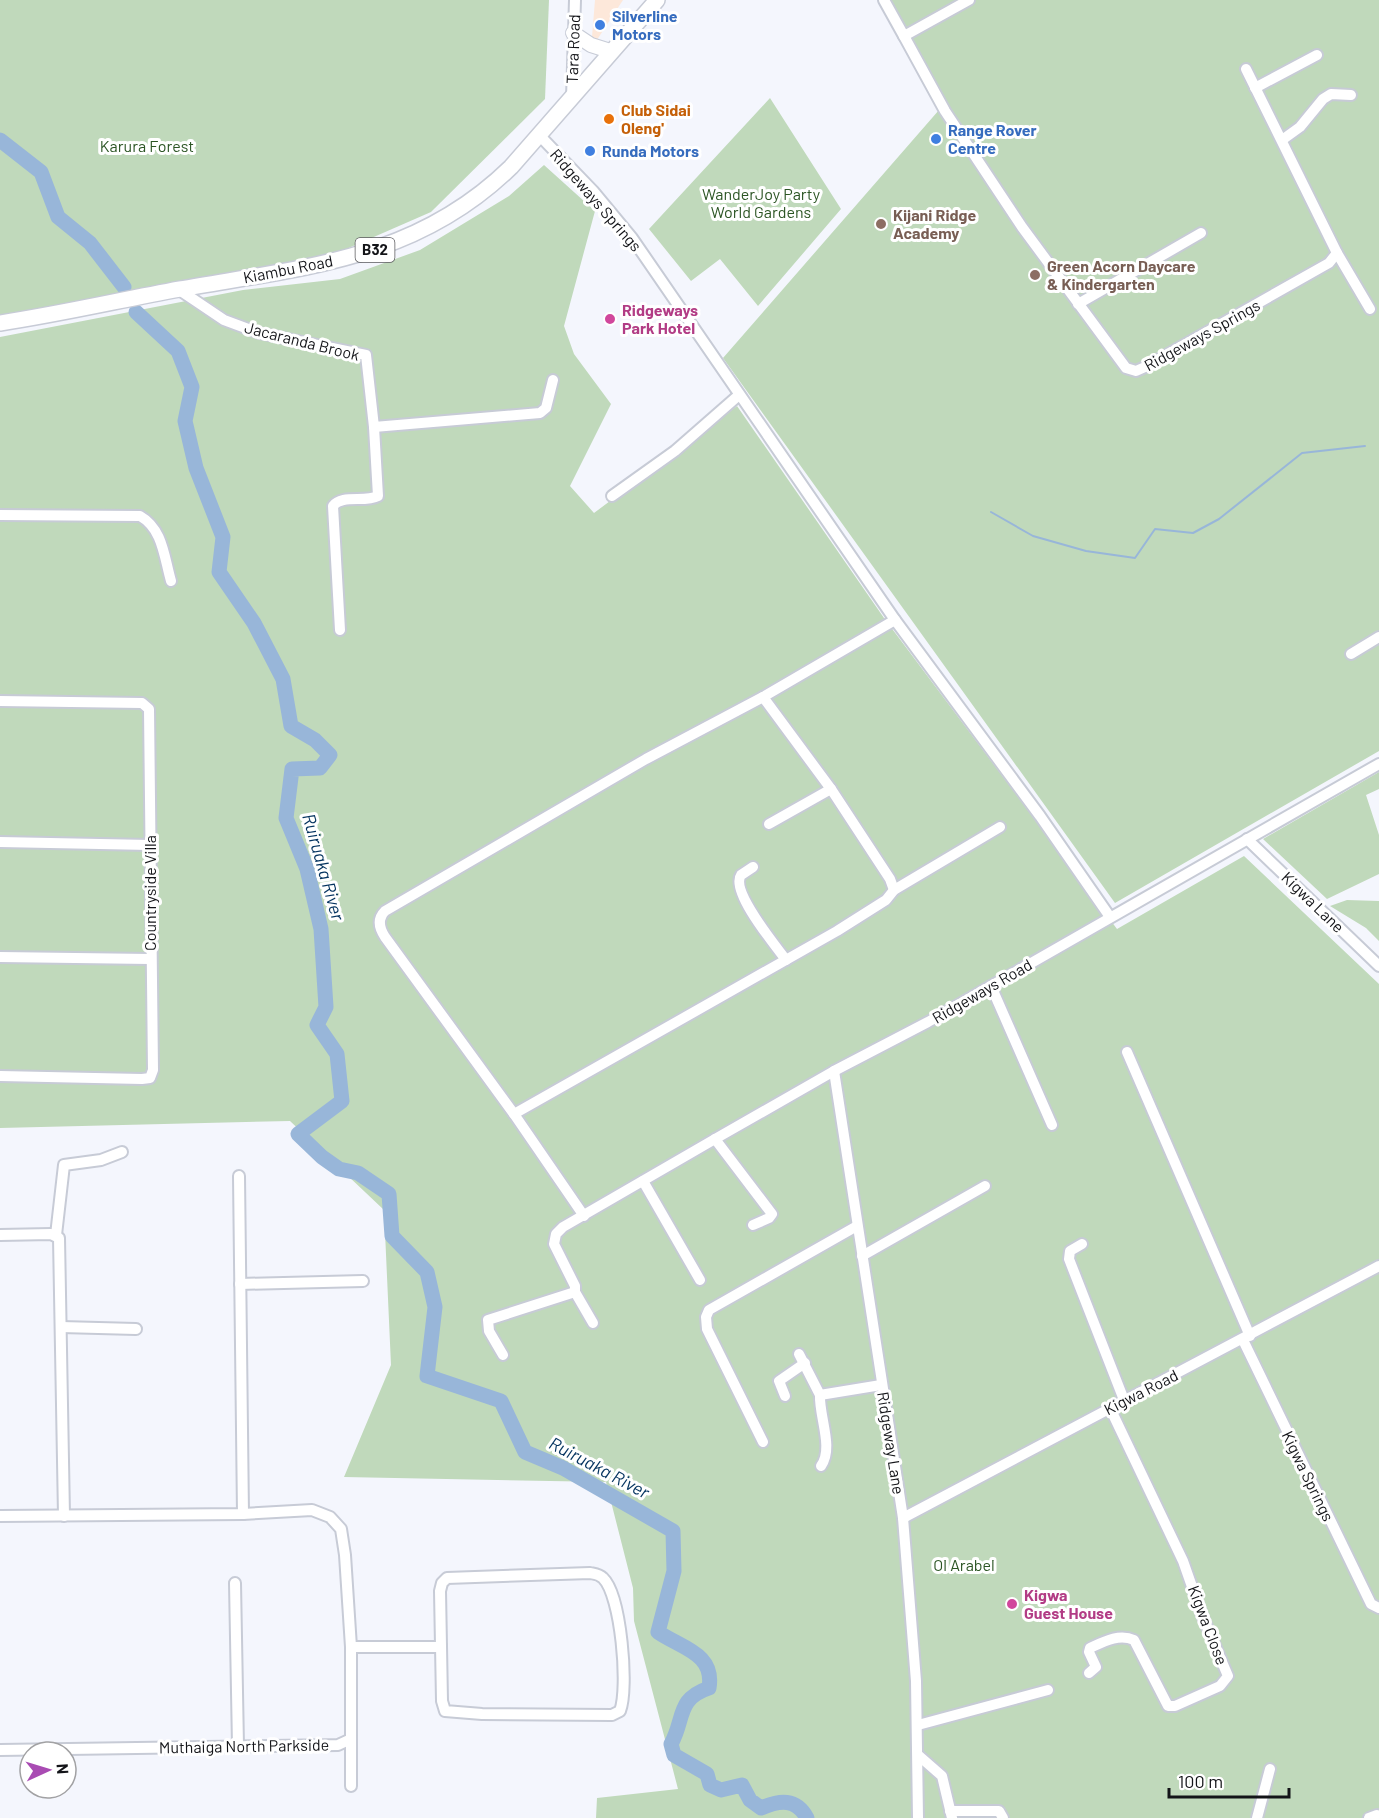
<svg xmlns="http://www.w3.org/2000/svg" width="1379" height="1818" viewBox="0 0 1379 1818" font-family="Barlow,sans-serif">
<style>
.commercial{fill:#fde8da}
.green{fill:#c0d9bb}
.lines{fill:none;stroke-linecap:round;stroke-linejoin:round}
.stream{stroke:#98b6d9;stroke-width:2}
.river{stroke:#98b6d9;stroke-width:15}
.minor-casing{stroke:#c7cbd6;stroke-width:14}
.major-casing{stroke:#c7cbd6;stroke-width:16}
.highway-casing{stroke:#c7cbd6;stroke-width:18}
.minor{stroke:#fff;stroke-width:10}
.major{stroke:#fff;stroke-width:14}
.highway{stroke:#fff;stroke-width:15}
.shop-dot{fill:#3f7fe0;stroke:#fff;stroke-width:2}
.food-dot{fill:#e8710a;stroke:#fff;stroke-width:2}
.education-dot{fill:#8d6e63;stroke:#fff;stroke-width:2}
.hotel-dot{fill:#d1479c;stroke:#fff;stroke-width:2}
.labels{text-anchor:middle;stroke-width:6;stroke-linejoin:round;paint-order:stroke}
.shield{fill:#fff;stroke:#5a5a5d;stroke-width:1.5}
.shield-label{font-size:15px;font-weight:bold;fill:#131418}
.shop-label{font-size:16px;font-weight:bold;fill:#366cbe;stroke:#fff;text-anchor:start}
.street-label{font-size:16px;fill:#131418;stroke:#fff}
.food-label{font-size:16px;font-weight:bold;fill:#c56008;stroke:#fff;text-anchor:start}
.park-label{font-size:16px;fill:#2c5524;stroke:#fff}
.education-label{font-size:16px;font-weight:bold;fill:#785e54;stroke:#fff;text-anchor:start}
.hotel-label{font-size:16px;font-weight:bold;fill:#b23c85;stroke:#fff;text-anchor:start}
.water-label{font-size:18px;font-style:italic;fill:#04335f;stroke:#fff}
</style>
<rect width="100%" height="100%" fill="#f4f6fd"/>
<polygon class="commercial" points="595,0 623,0 591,49"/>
<g class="green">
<polygon points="0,0 549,0 545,99 431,212 312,264 0,320"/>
<polygon points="886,0 1379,0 1379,751 1115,903 723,358 939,110"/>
<polygon points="770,98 841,209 758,306 720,259 691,281 649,229"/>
<polygon points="544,165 595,211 564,326 574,354 611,404 570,486 594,513 737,406 884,618 1117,929 1244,856 1379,984 1379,1818 596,1818 597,1798 678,1789 634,1621 633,1588 606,1482 344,1477 391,1365 384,1210 290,1121 0,1128 0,337 243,290 340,279 420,250 509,196"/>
<polygon points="1379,772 1379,789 1366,795 1379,835 1379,874 1327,899 1263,839"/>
<polygon points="1347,900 1379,901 1379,941 1366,928 1330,906"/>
</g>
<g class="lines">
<polyline class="stream" points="991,512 1033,536 1086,551 1135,558 1155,529 1193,533 1219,519 1302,453 1365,446"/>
<g class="river">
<polyline points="0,140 41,172 58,217 90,243 124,287"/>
<path d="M136,312l42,39 14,36 -7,34 11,47 27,69 -4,35 35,51 29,56 8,47 24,14 15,15 -10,13 -28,1 -6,49 21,51 14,60 5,78 -9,18 20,29 5,47 -44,33 24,23 17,12 19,4 31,21 3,42 35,36 8,35 -8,69 74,25 24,51 38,16 110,63 1,40 -16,61c23,16 57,21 51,56 -33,11 -24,31 -38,56l3,11 33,19 3,11 11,5 21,-5 8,15 11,8c19,-8 35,-10 46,10"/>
</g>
<g class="minor-casing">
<g id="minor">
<polyline points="884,0 904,36 969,0"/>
<polyline points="904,36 945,111 1022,227 1126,368 1136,371 1145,367 1329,263 1337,253"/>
<polyline points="1246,69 1337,253 1370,309"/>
<polyline points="1255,88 1317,55"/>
<polyline points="572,98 575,0"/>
<polyline points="541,137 593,191 632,238 895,620"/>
<polyline points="1282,140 1300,127 1323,99 1331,94 1351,95"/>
<polyline points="178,289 224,320 259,333 366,355 374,427 540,413 546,408 553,380"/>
<polyline points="1078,304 1201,233"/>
<polyline points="612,496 675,451 739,395"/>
<path d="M0,515l140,1c23,13 24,41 31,65"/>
<path d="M340,630l-7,-124c9,-12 32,-3 45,-10l-4,-69"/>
<polyline points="1351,654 1379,637"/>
<polyline points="763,697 831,789 890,879 894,890"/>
<polyline points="0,701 142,703 149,709 153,1070 150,1078 142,1079 0,1076"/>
<polyline points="769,824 831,789"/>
<polyline points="1247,839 1379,966"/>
<polyline points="0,842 150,845"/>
<path d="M753,867l-12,8c-11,16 34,70 45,85"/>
<polyline points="0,957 150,959"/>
<polyline points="991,986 1052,1125"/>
<polyline points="1127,1052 1250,1336"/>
<polyline points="834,1071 903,1518 916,1681 918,1818"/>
<polyline points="514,1114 837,931 886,900 894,890 1000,827"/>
<polyline points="715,1139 772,1214 769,1218 753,1225"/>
<polyline points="239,1176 243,1514"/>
<polyline points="643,1181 700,1280"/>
<path d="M584,1216l-70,-102 -129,-177c-6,-9 -8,-18 0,-26l261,-152 117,-62 132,-77 145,196 70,101"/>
<polyline points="0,1235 51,1234 59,1238 64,1516"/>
<polyline points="56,1235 64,1165 101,1160 122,1152"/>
<polyline points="1082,1244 1070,1251 1069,1259 1124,1400"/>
<polyline points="862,1256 985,1186"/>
<polyline points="240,1284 363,1281"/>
<polyline points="575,1292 593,1323"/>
<polyline points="61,1327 136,1329"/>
<polyline points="1243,1340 1371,1604 1379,1608"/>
<polyline points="799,1354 820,1395 881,1385"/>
<polyline points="503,1355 489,1331 488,1320 575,1292 575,1286 554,1244 556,1234 563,1227 715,1139 834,1071 928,1022 1379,764"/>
<path d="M820,1395c-1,22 14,53 1,71"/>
<polyline points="785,1396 779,1381 805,1363"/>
<polyline points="763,1442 707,1329 706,1317 709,1310 857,1226"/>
<polyline points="0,1516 243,1514 312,1510 330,1517 341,1529 345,1555 351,1647 351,1786"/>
<polyline points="903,1518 1379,1266"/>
<path d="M590,1573c5,1 9,1 13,5 18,17 26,110 17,133l-8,4 -130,-1 -37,-3 -3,-10 -2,-110 2,-8 5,-5z"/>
<polyline points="235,1583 238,1746"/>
<polyline points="351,1647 441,1647"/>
<path d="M1089,1673l7,-6 -7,-15 1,-4c13,-6 29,-15 44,-8l34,66h7l45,-20 8,-10 -26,-61 -19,-54 -73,-153"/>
<polyline points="918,1725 1048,1690"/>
<polyline points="0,1750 338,1745 351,1739"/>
<polyline points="918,1755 942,1776 952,1818"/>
<polyline points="950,1811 999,1811 1003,1818"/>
<polyline points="1257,1818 1270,1769"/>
<polyline points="1369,1818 1377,1815"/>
</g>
</g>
<g class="major-casing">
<polyline id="major" points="573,33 591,45 610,51"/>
</g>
<g class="highway-casing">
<path id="highway" d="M0,323c60,-9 120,-23 180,-34 124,-22 236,-29 331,-122l146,-167"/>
</g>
<use href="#minor" class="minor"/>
<use href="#major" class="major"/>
<use href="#highway" class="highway"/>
</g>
<g class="shop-dot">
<circle cx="600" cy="25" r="6"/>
<circle cx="936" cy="139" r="6"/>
<circle cx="590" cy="151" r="6"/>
</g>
<circle class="food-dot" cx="609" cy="119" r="6"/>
<g class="education-dot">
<circle cx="881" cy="224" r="6"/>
<circle cx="1035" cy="275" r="6"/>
</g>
<g class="hotel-dot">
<circle cx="610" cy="319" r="6"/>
<circle cx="1012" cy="1604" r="6"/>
</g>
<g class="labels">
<rect class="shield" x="355.5" y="238" width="39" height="24" rx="4.5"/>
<g class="shield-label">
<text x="375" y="255">B32</text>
</g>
<g class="shop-label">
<text x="612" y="22">Silverline<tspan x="612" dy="18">Motors</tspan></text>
<text x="948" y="136">Range Rover<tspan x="948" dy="18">Centre</tspan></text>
<text x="602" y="157">Runda Motors</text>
</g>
<g class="street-label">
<text transform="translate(573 49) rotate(-88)" y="6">Tara Road</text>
<text transform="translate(596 200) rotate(49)" y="6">Ridgeways Springs</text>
<text transform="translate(288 269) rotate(-11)" y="6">Kiambu Road</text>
<text transform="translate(1202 335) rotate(-29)" y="6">Ridgeways Springs</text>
<text transform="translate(302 341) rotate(14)" y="6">Jacaranda Brook</text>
<text transform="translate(150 893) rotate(-90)" y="6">Countryside Villa</text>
<text transform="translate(1313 902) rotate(44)" y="6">Kigwa Lane</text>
<text transform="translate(982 991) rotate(-30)" y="6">Ridgeways Road</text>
<text transform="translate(1141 1392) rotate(-27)" y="6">Kigwa Road</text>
<text transform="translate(891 1443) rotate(81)" y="6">Ridgeway Lane</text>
<text transform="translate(1308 1476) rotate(64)" y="6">Kigwa Springs</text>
<text transform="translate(1208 1625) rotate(69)" y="6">Kigwa Close</text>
<text transform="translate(244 1746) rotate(-1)" y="6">Muthaiga North Parkside</text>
</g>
<g class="food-label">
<text x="621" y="116">Club Sidai<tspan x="621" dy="18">Oleng'</tspan></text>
</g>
<g class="park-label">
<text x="147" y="152">Karura Forest</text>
<text x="761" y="200">WanderJoy Party<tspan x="761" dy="18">World Gardens</tspan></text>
<text x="964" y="1571">Ol Arabel</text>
</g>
<g class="education-label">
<text x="893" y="221">Kijani Ridge<tspan x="893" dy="18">Academy</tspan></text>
<text x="1047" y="272">Green Acorn Daycare<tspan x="1047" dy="18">&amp; Kindergarten</tspan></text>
</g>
<g class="hotel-label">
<text x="622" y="316">Ridgeways<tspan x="622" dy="18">Park Hotel</tspan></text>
<text x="1024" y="1601">Kigwa<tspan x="1024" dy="18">Guest House</tspan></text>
</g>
<g class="water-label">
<text transform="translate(323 867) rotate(74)" y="6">Ruiruaka River</text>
<text transform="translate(599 1468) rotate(28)" y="6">Ruiruaka River</text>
</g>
</g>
<g transform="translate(48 1770) rotate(86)"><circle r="28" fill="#ffffff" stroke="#a1a1a3" stroke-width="1.5"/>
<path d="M0-4.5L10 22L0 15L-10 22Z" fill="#a94bb3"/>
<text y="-9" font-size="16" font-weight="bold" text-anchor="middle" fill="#131418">N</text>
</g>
<path d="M1169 1788v9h120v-9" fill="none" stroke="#131418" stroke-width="3"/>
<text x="1178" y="1788" font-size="18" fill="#131418" stroke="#ffffff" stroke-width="4.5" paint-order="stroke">100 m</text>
</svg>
